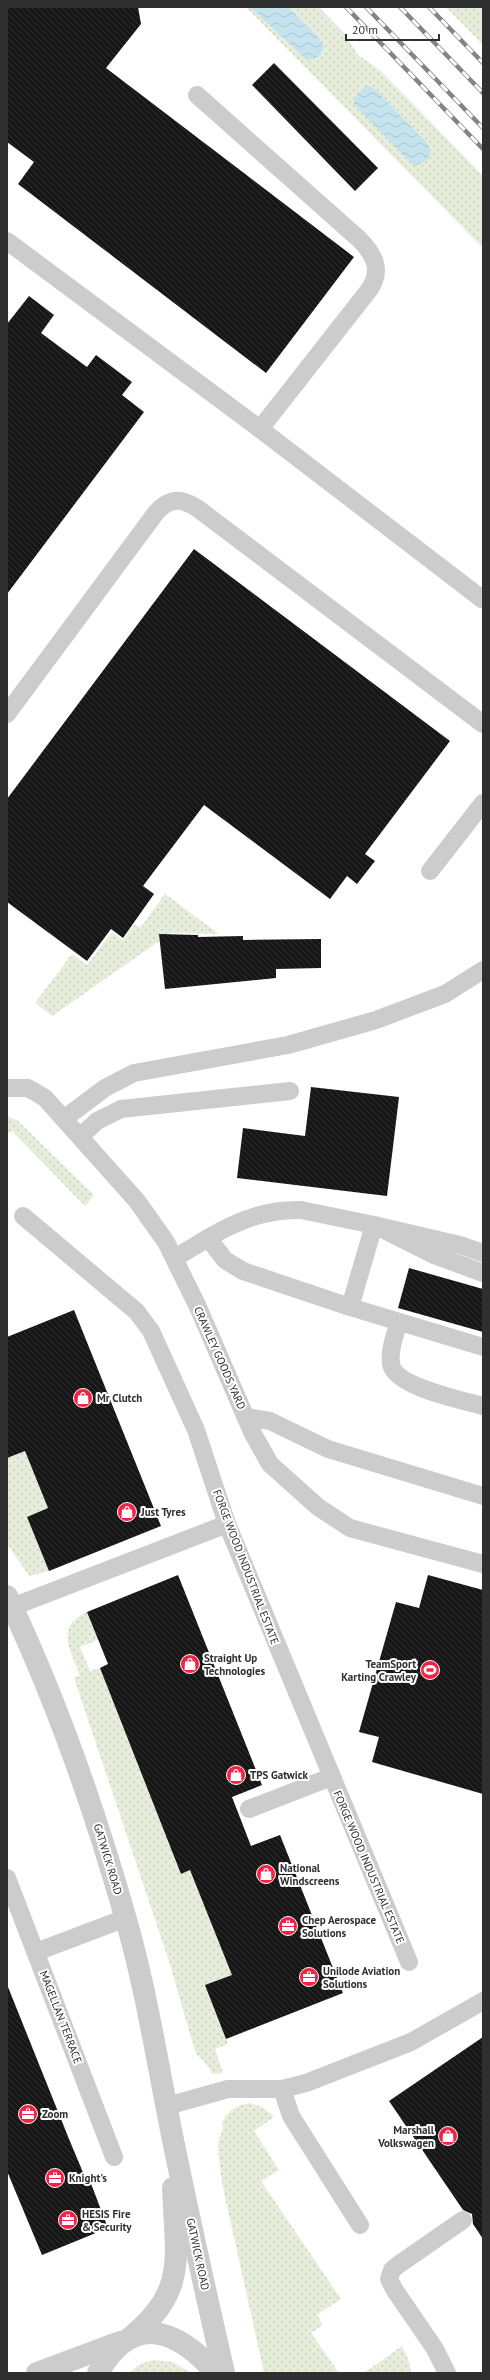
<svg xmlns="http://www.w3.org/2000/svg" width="490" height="2380" viewBox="0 0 490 2380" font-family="'PT Sans',sans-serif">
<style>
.grass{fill:url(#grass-dots)}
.water{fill:url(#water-waves)}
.building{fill:url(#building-back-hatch)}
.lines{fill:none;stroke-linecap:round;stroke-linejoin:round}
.service{stroke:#ccc;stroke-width:18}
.tertiary{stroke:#ccc;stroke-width:22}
.rail-casing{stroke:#848484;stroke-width:4.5}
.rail{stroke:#fff;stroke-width:3;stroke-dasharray:9;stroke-linecap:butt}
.labels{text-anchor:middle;stroke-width:4;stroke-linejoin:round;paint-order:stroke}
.street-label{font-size:11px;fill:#2f2f2f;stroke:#fff}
.poi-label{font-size:11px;font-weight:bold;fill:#2f2f2f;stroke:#fff;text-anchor:start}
</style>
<defs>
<pattern id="grass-dots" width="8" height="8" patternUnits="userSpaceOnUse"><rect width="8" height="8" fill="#e7eddb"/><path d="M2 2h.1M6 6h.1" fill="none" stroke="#c6ccbc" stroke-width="1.8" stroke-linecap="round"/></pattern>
<pattern id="water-waves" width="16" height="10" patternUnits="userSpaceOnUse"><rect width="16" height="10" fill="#c5e3ef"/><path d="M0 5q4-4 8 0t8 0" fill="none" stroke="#aac3cd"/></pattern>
<pattern id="building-back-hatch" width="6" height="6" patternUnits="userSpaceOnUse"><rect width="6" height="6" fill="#161616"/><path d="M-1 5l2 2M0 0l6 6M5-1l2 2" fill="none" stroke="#303030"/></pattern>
</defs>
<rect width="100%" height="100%" fill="#fff"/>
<g class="grass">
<polygon points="246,7 319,7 344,33 358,55 381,71 483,176 483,248"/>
<polygon points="446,7 483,7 483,45"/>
<polygon points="165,894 219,934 171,933 52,1016 35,1003 72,954 87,965 112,932 123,940 135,924 140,928"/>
<polygon points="7,1116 17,1120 94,1195 85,1206 12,1131 7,1134"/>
<polygon points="25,1451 48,1508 27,1517 49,1571 29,1576 7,1544 7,1458"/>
<path d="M87,1612l12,27 -19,8 10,24 10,-3 81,206 9,-4 42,105 -26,10 22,59 -13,5 8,24 -11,1c-3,-10 -12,-14 -17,-23l-26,-90 -95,-283 6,-3c-10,-25 -25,-49 7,-63z"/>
<path d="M250,2103l14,5 10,9 -20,14 25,39 -18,11 80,118 -24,16 6,10 -12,8 28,40h-75l-42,-190 -4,-33 1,-11 4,-11 -1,-5c6,-13 14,-18 28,-20z"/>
<polygon points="402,2346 410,2364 411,2373 364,2373"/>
<polygon points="153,2360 173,2362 191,2373 129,2373 140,2364"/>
</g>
<g class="water">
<path d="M250,7h38l30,30 6,10c-2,8 -9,13 -17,13z"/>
<polygon points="366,86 371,87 377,91 428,144 431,154 425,161 415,166 409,161 354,104 354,98"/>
</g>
<g class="building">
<polygon points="7,7 138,7 141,24 106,68 354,257 266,373 18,184 34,162 7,142"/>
<polygon points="274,63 378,168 355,191 252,85"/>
<polygon points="29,296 54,315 41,333 87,367 96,355 132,382 122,395 144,412 7,594 7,324"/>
<polygon points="194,549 450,741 365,854 375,861 357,884 347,876 330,899 204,805 143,886 154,894 123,938 111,929 87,961 7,902 7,799"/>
<polygon points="159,934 198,935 198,937 243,936 243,940 321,939 321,968 276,969 276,978 165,989"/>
<polygon points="311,1087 399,1097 387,1196 237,1178 243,1128 305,1136"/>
<polygon points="409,1268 483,1289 483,1332 398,1308"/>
<polygon points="74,1310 161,1526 49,1571 27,1517 48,1508 25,1451 7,1458 7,1337"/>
<polygon points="178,1575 262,1785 232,1797 251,1846 280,1835 343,1993 226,2039 205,1985 232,1975 190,1870 181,1874 100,1668 108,1664 87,1612"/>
<polygon points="428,1575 483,1590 483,1794 372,1762 379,1737 359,1732 396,1602 419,1608"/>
<polygon points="8,1987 69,2139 87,2182 90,2181 108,2228 42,2255 7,2171"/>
<polygon points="483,2037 483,2239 473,2224 472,2214 463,2210 389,2101"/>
</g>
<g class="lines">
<g class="service">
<path d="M197,95l162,144c15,15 24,31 10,51l-109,139"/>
<polyline points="7,241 260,429 482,599"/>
<path d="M7,714l148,-200c13,-16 25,-17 42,-6l286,216"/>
<polyline points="430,871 483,803"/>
<polyline points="7,1088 28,1088 45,1098 137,1201 166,1242 198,1307 252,1432 270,1464 318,1507 350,1528 483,1564"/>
<polyline points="65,1118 105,1088 134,1073 288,1045 376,1020 445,994 483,970"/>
<polyline points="81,1136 97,1121 121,1109 290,1091"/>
<polyline points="23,1216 137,1312 151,1331 196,1430 227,1524 409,1962"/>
<path d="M208,1238c29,-17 58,-29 93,-28l73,15 60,30 49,18"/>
<polyline points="175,1258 208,1238 225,1260 243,1271 350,1307 374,1225 460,1245 483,1253"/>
<polyline points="350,1307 483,1347"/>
<path d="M399,1322c-4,13 -10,28 -8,42 4,23 71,36 92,42"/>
<polyline points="246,1417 270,1421 328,1449 483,1496"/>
<polyline points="7,1609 227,1524"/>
<polyline points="249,1809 331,1777"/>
<polyline points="7,1878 114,2157"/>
<polyline points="36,1952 126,1918"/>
<polyline points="282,2089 306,2083 411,2042 483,2001"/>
<polyline points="167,2106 228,2089 282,2089 291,2116 360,2225"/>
<polyline points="447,2373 435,2349 394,2289 389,2279 392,2270 398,2265 463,2220"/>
</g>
<g class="tertiary">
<path d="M7,1596c50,105 86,208 118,320 21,72 32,145 47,219 16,79 34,159 52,238"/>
<path d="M131,2337c58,-47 44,-82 42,-149"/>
<polyline points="37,2373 120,2342"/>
<path d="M98,2373c35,-61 78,-45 118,0"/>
</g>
<g class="rail-casing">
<g id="rail">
<polyline points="346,7 483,149"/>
<polyline points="366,7 483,128"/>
<polyline points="400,7 483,93"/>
<polyline points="429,7 483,63"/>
</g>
</g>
<use href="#rail" class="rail"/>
</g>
<defs>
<g id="shop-disc" transform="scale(1)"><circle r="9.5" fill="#f72045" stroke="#fff"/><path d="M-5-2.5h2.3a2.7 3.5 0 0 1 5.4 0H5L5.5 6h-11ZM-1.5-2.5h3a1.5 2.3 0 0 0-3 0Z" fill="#fff"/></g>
<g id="stadium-disc" transform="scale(1)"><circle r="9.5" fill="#f72045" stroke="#fff"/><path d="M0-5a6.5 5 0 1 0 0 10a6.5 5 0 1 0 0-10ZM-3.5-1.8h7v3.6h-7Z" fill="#fff"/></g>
<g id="office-disc" transform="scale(1)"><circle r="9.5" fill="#f72045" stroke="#fff"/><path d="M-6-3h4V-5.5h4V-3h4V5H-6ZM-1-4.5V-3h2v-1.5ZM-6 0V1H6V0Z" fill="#fff"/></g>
</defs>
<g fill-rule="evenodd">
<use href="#shop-disc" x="83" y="1398"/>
<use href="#shop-disc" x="127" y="1512"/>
<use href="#shop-disc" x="190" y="1664"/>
<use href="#stadium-disc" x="430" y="1670"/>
<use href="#shop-disc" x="236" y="1775"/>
<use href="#shop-disc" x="266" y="1874"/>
<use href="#office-disc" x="288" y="1926"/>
<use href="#office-disc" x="309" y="1977"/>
<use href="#office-disc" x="28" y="2114"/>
<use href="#shop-disc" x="448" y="2136"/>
<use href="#office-disc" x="55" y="2178"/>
<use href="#office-disc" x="68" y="2220"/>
</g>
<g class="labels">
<g class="street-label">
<text transform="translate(220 1358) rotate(66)" y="4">CRAWLEY GOODS YARD</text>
<text transform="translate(246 1567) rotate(69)" y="4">FORGE WOOD INDUSTRIAL ESTATE</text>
<text transform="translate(108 1859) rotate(73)" y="4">GATWICK ROAD</text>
<text transform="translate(369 1867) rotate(67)" y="4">FORGE WOOD INDUSTRIAL ESTATE</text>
<text transform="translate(61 2017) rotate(69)" y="4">MAGELLAN TERRACE</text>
<text transform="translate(198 2254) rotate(78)" y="4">GATWICK ROAD</text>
</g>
<g class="poi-label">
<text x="97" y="1402">Mr Clutch</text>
<text x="141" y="1516">Just Tyres</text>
<text x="204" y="1662">Straight Up<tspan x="204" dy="13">Technologies</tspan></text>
<text x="416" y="1668" text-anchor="end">TeamSport<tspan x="416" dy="13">Karting Crawley</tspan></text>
<text x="250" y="1779">TPS Gatwick</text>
<text x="280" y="1872">National<tspan x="280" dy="13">Windscreens</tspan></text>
<text x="302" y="1924">Chep Aerospace<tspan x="302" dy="13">Solutions</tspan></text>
<text x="323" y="1975">Unilode Aviation<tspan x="323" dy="13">Solutions</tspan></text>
<text x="42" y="2118">Zoom</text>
<text x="434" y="2134" text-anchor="end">Marshall<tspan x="434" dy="13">Volkswagen</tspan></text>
<text x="69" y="2182">Knight's</text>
<text x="82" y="2218">HESIS Fire<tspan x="82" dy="13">&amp; Security</tspan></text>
</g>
</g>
<rect width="490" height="2380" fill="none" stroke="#2f2f2f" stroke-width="16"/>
<path d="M346 34v6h93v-6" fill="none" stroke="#2f2f2f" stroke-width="2"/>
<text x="352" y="34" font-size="12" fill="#2f2f2f" stroke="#ffffff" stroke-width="3" paint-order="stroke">20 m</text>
</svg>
